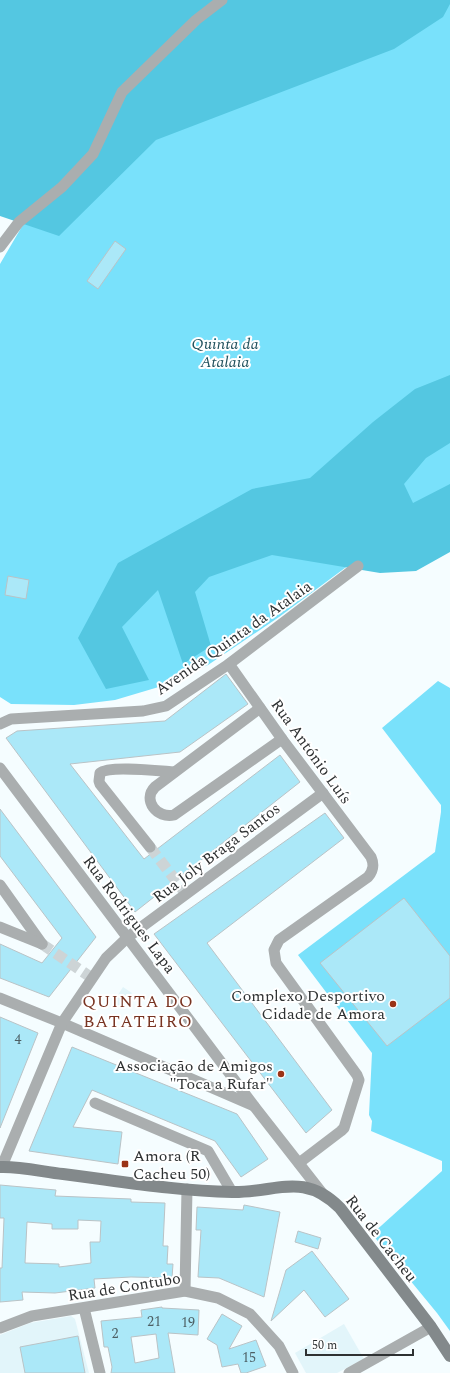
<svg xmlns="http://www.w3.org/2000/svg" width="450" height="1373" viewBox="0 0 450 1373" font-family="Spectral,serif">
<style>
.built{fill:#e2f5fa}
.green{fill:#79e1fb}
.forest{fill:#54c7e1}
.building{fill:#abe8f8;stroke:#bac3c6;fill-rule:evenodd}
.lines{fill:none;stroke-linecap:round;stroke-linejoin:round}
.street-tunnel{stroke:#cdd4d6;stroke-width:11;stroke-dasharray:11 5.5;stroke-linecap:butt}
.street{stroke:#aaaeaf;stroke-width:11}
.secondary{stroke:#83898b;stroke-width:12}
.poi-dot{fill:#9b3317;stroke:#fff;stroke-width:1.5}
.labels{text-anchor:middle;stroke-width:4;stroke-linejoin:round;paint-order:stroke}
.number-label{font-size:14px;fill:#4d5f64}
.park-label{font-size:16px;font-style:italic;fill:#20515d;stroke:#fff}
.street-label{font-size:16px;fill:#2e3132;stroke:#fff}
.poi-label{font-size:16px;fill:#2e3132;stroke:#fff;text-anchor:end}
.neighbourhood-label{font-size:17px;letter-spacing:1px;fill:#783422;stroke:#fff}
</style>
<rect width="100%" height="100%" fill="#f5fdff"/>
<g class="built">
<polygon points="123,987 132,993 120,1009 112,1004"/>
<polygon points="71,1316 75,1319 89,1373 0,1373 0,1335 30,1323"/>
<polygon points="344,1324 364,1359 337,1373 306,1373 295,1353"/>
</g>
<g class="green">
<polygon points="450,0 450,507 357,559 279,617 208,665 162,686 115,700 74,705 11,704 0,697 0,264 24,223 95,161"/>
<polygon points="438,681 450,688 450,1331 437,1313 372,1234 442,1171 442,1161 371,1131 372,1121 369,1115 372,1053 298,955 435,852 441,812 441,805 382,728"/>
</g>
<g class="forest">
<polygon points="0,0 450,0 450,4 443,17 394,49 156,140 59,236 0,216"/>
<polygon points="450,375 450,443 426,458 404,484 413,503 450,484 450,552 416,571 380,573 272,555 209,577 195,592 211,646 183,664 158,590 122,627 149,680 106,689 78,638 118,563 252,489 310,478 373,422 415,389"/>
</g>
<g class="building">
<polygon points="115,241 126,249 98,289 87,281"/>
<polygon points="8,576 29,580 26,599 5,595"/>
<polygon points="226,674 248,704 180,752 70,764 144,859 280,755 300,782 135,912 6,738 17,731 165,721"/>
<polygon points="0,809 96,937 49,997 0,978 0,944 42,963 62,938 0,856"/>
<polygon points="325,813 344,838 207,943 332,1110 306,1133 154,934"/>
<polygon points="404,898 450,956 450,998 387,1046 320,963"/>
<polygon points="0,1017 38,1033 0,1128"/>
<polygon points="72,1047 237,1114 268,1159 241,1177 215,1141 92,1090 73,1127 122,1132 118,1164 29,1151"/>
<path d="M0,1185l56,5 -1,6 76,3v3l34,1 -2,43h5l-1,18h6l-1,14 -41,-1 -37,2 1,9 -40,5 -33,-1 1,8 -23,2v-34h2l2,-50h-4zM78,1220l23,1 -1,21h-10l1,21 -32,4v-3l-34,-1 2,-41 25,2v5h26z"/>
<polygon points="244,1205 280,1212 264,1297 219,1278 198,1277 201,1230 196,1230 197,1207 243,1210"/>
<polygon points="298,1231 321,1238 318,1249 295,1242"/>
<polygon points="312,1251 349,1299 325,1317 304,1290 271,1321 286,1270"/>
<path d="M162,1307v1l37,2 -1,25 -30,-2 7,40h-64l1,-6 -4,-20h-4l-3,-26 41,-4 -1,-7zM156,1334l3,24 -24,5 -4,-26z"/>
<polygon points="222,1314 242,1326 229,1349 256,1340 266,1366 246,1373 241,1373 238,1364 222,1367 217,1345 207,1339"/>
<polygon points="78,1336 85,1373 25,1373 20,1347"/>
</g>
<g class="lines">
<g class="street-tunnel">
<polyline points="150,847 186,894"/>
<polyline points="42,944 92,978"/>
</g>
<g class="street">
<polyline points="0,247 19,222 62,187 93,154 122,92 196,20 222,0"/>
<path d="M229,664l53,75 89,118c3,7 3,13 -3,20l-89,63 -5,10 2,13 81,112 2,5 -15,48 -3,3 -42,32"/>
<path d="M260,708l-105,79c-13,13 2,32 19,28l108,-76"/>
<polyline points="0,724 11,719 143,711 166,706 229,664 358,566"/>
<polyline points="0,768 254,1106 322,1193"/>
<path d="M150,847l-50,-63 -1,-3 1,-8c9,-8 60,-2 74,-1"/>
<polyline points="0,885 42,944"/>
<polyline points="0,927 42,944"/>
<polyline points="0,998 62,1023 254,1106"/>
<polyline points="95,1103 208,1151 232,1192"/>
<polyline points="2,1166 62,1023 106,958 128,937 323,793"/>
<polyline points="185,1291 187,1189"/>
<polyline points="84,1308 100,1373"/>
<polyline points="0,1328 32,1316 185,1291 218,1298 250,1314 279,1346 293,1373"/>
<polyline points="349,1373 431,1327"/>
</g>
<path class="secondary" d="M0,1167c19,-1 44,5 63,7 56,7 113,17 169,18 44,1 71,-21 108,16l91,119 19,29"/>
</g>
<g class="poi-dot">
<circle cx="393" cy="1004" r="4"/>
<circle cx="281" cy="1074" r="4"/>
<rect x="121" y="1160" width="8" height="8" rx="2"/>
</g>
<g class="labels">
<g class="number-label">
<text x="18" y="1044">4</text>
<text x="154" y="1326">21</text>
<text x="188" y="1327">19</text>
<text x="115" y="1338">2</text>
<text x="249" y="1362">15</text>
</g>
<g class="park-label">
<text x="225" y="349">Quinta da<tspan x="225" dy="18">Atalaia</tspan></text>
</g>
<g class="street-label">
<text transform="translate(233 637) rotate(-35)" y="6">Avenida Quinta da Atalaia</text>
<text transform="translate(312 751) rotate(54)" y="6">Rua António Luís</text>
<text transform="translate(216 852) rotate(-37)" y="6">Rua Joly Braga Santos</text>
<text transform="translate(130 914) rotate(53)" y="6">Rua Rodrigues Lapa</text>
<text transform="translate(382 1238) rotate(52)" y="6">Rua de Cacheu</text>
<text transform="translate(124 1286) rotate(-9)" y="6">Rua de Contubo</text>
</g>
<g class="poi-label">
<text x="385" y="1001">Complexo Desportivo<tspan x="385" dy="18">Cidade de Amora</tspan></text>
<text x="273" y="1071">Associação de Amigos<tspan x="273" dy="18">"Toca a Rufar"</tspan></text>
<text x="133" y="1161" text-anchor="start">Amora (R<tspan x="133" dy="18">Cacheu 50)</tspan></text>
</g>
<g class="neighbourhood-label">
<text x="138" y="1007">QUINTA DO<tspan x="138" dy="20">BATATEIRO</tspan></text>
</g>
</g>
<path d="M306 1349v6h107v-6" fill="none" stroke="#2e3132" stroke-width="2"/>
<text x="312" y="1349" font-size="12" fill="#2e3132" stroke="#ffffff" stroke-width="3" paint-order="stroke">50 m</text>
</svg>
